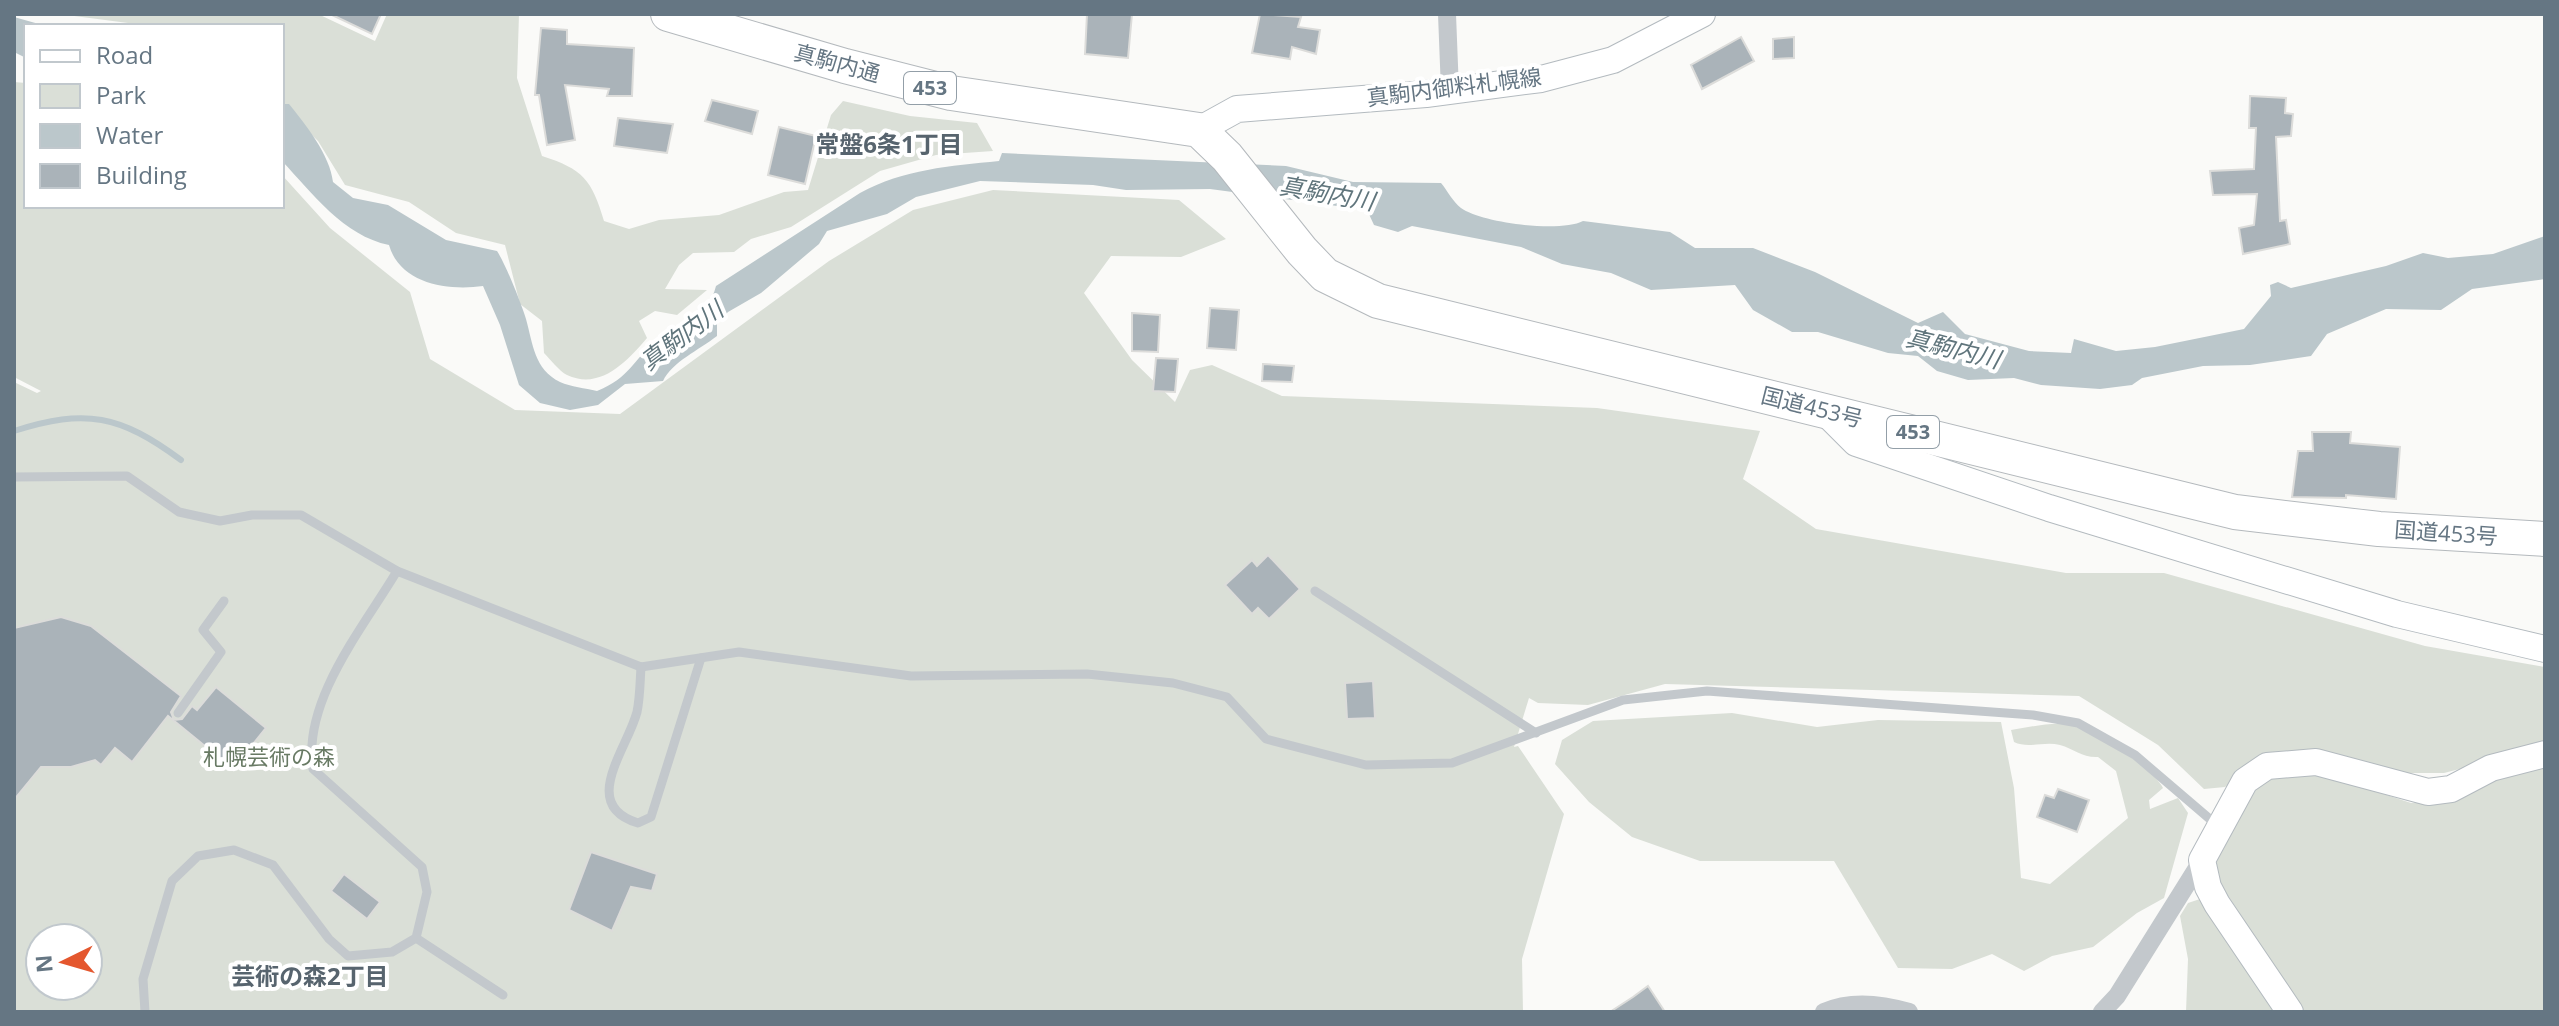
<svg xmlns="http://www.w3.org/2000/svg" width="2559" height="1026" viewBox="0 0 2559 1026" font-family="'Open Sans','Noto Sans JP',sans-serif">
<style>
.green{fill:#dadfd7;fill-rule:evenodd}
.water{fill:#bbc7cb}
.lines{fill:none;stroke-linecap:round;stroke-linejoin:round}
.stream{stroke:#bbc7cb;stroke-width:6}
.building{fill:#aab3b9;stroke:#dcdcda;stroke-width:2}
.secondary-casing{stroke:#b3babf;stroke-width:28}
.highway-casing{stroke:#b4b9bd;stroke-width:36}
.lane{stroke:#c3c8cc;stroke-width:9}
.street{stroke:#c3c8cc;stroke-width:18}
.secondary{stroke:#fff;stroke-width:26}
.highway{stroke:#fff;stroke-width:34}
.labels{text-anchor:middle;stroke-width:8;stroke-linejoin:round;paint-order:stroke}
.shield{fill:#fff;stroke:#939fa8;stroke-width:2}
.shield-label{font-size:20px;font-weight:bold;fill:#657683}
.street-label{font-size:22px;fill:#657683;stroke:#fff}
.park-label{font-size:22px;fill:#687a64;stroke:#fff}
.neighbourhood-label{font-size:24px;font-weight:bold;fill:#57646e;stroke:#fff}
.water-label{font-size:24px;font-style:italic;fill:#60757c;stroke:#fff}
</style>
<rect width="100%" height="100%" fill="#fafaf8"/>
<g class="green">
<path d="M59,14h259l57,27 12,-27h132l-2,64 25,78c41,13 50,24 62,65l25,8 30,-9 60,-5 65,-23 24,-2 23,-75 12,-14 67,15 67,7 16,28 -57,4 -56,16 -89,56 -40,12 -17,13 -41,1 -14,12 -14,24 42,1 -30,25 -22,-4 -16,10 8,17c-19,22 -46,53 -80,37 -8,-4 -17,-16 -23,-22l-2,-32 -22,-17 -15,-59 -49,-12 -47,-31 -64,-17 -27,-44 -36,-35v-80h-131z"/>
<path d="M14,82l12,1v123h256v-31l48,53 80,64 20,67 85,51 105,4 209,-153 84,-51 80,-20 186,10 47,39 -45,18 -70,-1 -27,37 48,67 43,42 15,-32 22,-5 70,31 315,12 163,23 -17,48 73,50 250,44h98l261,73 120,21v80l-101,26h-52l-133,-13 -34,27 -21,2 -46,-44 -79,-49 -414,-12 -77,21 -50,-2 -9,-5 -15,49 4,-1 46,68 -42,145 1,53h-1509v-630l23,11 4,-2 -27,-14zM40,938h48v48h-48z"/>
<path d="M1732,713l85,14 61,-7 123,2 13,66 7,90 29,6 78,-66 -12,-47 -18,-14c-15,1 -24,-8 -38,-12 -16,-4 -32,4 -46,-3l-3,-12c20,-3 42,-9 62,-5 21,4 81,44 90,63l-14,12 1,9 28,-11 10,15 -24,85 -27,15 -44,34 -41,9 -28,15 -32,-17 -40,15 -54,-1 -64,-107h-134l-68,-24 -43,-35 -34,-38 7,-24 31,-19z"/>
<polygon points="2545,759 2545,1012 2304,1012 2211,870 2253,787 2284,772 2320,773 2411,803 2463,798 2500,774"/>
<polygon points="2200,899 2278,1012 2186,1012 2188,959 2180,916 2188,903"/>
</g>
<g class="water">
<polygon points="14,17 46,26 26,26 26,58 14,52"/>
<path d="M282,104h7c17,21 41,51 44,78l20,16 35,7 58,35 51,11c9,14 24,52 29,68 7,25 8,50 34,63 11,5 25,6 37,9 33,-13 37,-32 61,-53 22,-20 50,-19 58,-52l144,-93c44,-24 90,-27 139,-32l3,-8 284,13 67,16 88,1c6,7 12,19 20,25 21,15 99,25 122,13l87,11 25,16h58l62,24 103,51 25,-11 22,22 64,17 42,2 3,-14 42,12 39,-4 89,-18 27,-33 -1,-11 8,-3 13,6 95,-22 37,-13 25,5 45,-4 52,-18v43l-73,10 -31,21 -55,-1 -59,25 -16,22 -61,9 -47,1 -61,12 -10,7 -32,4 -59,-4 -27,-7 -46,2 -31,-9 -19,-15 -30,-3 -70,-21h-26l-39,-22 -18,-25 -84,5 -40,-17 -49,-9 -41,-17 -109,-21 -14,6 -24,-7 -7,-15 -157,-21 -84,1 -33,-5 -113,-4 -64,16 -29,17 -60,17 -8,13 -58,49 -33,19 -11,12v12c-18,14 -45,26 -54,45l-38,3 -27,21 -28,5 -30,-7 -21,-18 -19,-60 -17,-39c-35,5 -83,-2 -94,-41 -45,-9 -77,-52 -107,-84z"/>
</g>
<g class="lines">
<path class="stream" d="M14,431c72,-23 106,-16 167,29"/>
</g>
<g class="building">
<polygon points="330,14 381,14 372,34"/>
<polygon points="1087,14 1132,14 1128,58 1085,54"/>
<polygon points="1260,14 1301,17 1298,27 1320,30 1316,54 1292,47 1290,59 1252,53"/>
<polygon points="541,28 567,30 567,44 634,48 632,96 607,96 609,89 565,85 575,140 547,145 539,95 535,95"/>
<polygon points="1741,37 1754,61 1702,89 1691,65"/>
<polygon points="1794,37 1794,58 1773,59 1773,39"/>
<polygon points="2250,96 2286,98 2285,113 2293,114 2291,136 2276,137 2280,221 2286,220 2290,244 2243,254 2239,228 2254,225 2257,194 2213,195 2210,171 2254,169 2256,128 2249,128"/>
<polygon points="712,100 758,111 752,134 705,121"/>
<polygon points="618,118 673,124 667,153 614,146"/>
<polygon points="779,127 816,136 805,184 768,175"/>
<polygon points="1210,308 1239,310 1236,350 1207,348"/>
<polygon points="1132,313 1160,315 1158,352 1132,351"/>
<polygon points="1156,358 1178,359 1175,392 1153,391"/>
<polygon points="1263,364 1294,366 1292,382 1262,381"/>
<polygon points="2312,432 2351,432 2350,443 2400,447 2396,499 2346,495 2346,498 2292,497 2298,451 2313,451"/>
<polygon points="1268,555 1300,589 1269,619 1258,608 1252,614 1225,585 1252,560 1257,566"/>
<polygon points="61,617 91,626 181,696 171,712 174,720 182,719 192,706 197,710 216,687 266,728 233,769 168,716 132,762 115,748 101,765 95,760 71,767 41,767 14,800 14,628"/>
<polygon points="1373,681 1375,718 1347,719 1345,683"/>
<polygon points="2058,789 2089,800 2077,832 2037,817 2045,795 2054,798"/>
<polygon points="591,852 657,874 652,891 631,887 612,931 569,910"/>
<polygon points="344,874 380,902 367,919 331,891"/>
<polygon points="1648,986 1665,1012 1610,1012 1633,997"/>
</g>
<g class="lines">
<g class="secondary-casing">
<g id="secondary">
<polyline points="1199,130 1237,109 1426,94 1541,79 1613,60 1702,14"/>
<polyline points="1822,409 1856,443 2049,508 2397,614 2545,649"/>
<polyline points="2290,1012 2217,904 2208,887 2202,860 2245,781 2267,766 2316,762 2428,792 2451,789 2491,768 2545,754"/>
</g>
</g>
<g class="highway-casing">
<polyline id="highway" points="668,14 845,66 951,93 1199,130 1227,157 1302,251 1325,275 1378,301 2235,512 2379,529 2545,539"/>
</g>
<g class="lane">
<polyline points="14,477 127,476 179,512 220,521 252,515 301,515 397,571 641,667 739,652 911,676 1087,674 1173,683 1227,697 1266,739 1366,765 1452,763 1623,700 1707,691 2033,715 2078,723 2135,755 2218,826"/>
<polyline points="1315,591 1536,733"/>
<path d="M641,667c-1,15 -1,31 -4,45 -10,38 -58,93 1,111l13,-6 50,-159"/>
<polyline points="178,713 221,652 203,630 224,601"/>
<polyline points="416,938 503,995"/>
<path d="M145,1012l-2,-33 29,-98 26,-25 36,-6 39,15 56,74 19,17 44,-4 24,-14 11,-46 -5,-25 -109,-98c-11,-68 50,-141 84,-198"/>
</g>
<g class="street">
<polyline points="1447,14 1450,91"/>
<path d="M1824,1012c27,-12 58,-8 85,0"/>
<polyline points="2102,1012 2117,996 2202,860"/>
</g>
<use href="#secondary" class="secondary"/>
<use href="#highway" class="highway"/>
</g>
<g class="labels">
<g class="shield">
<rect x="904" y="72" width="52" height="32" rx="6"/>
<rect x="1887" y="416" width="52" height="32" rx="6"/>
</g>
<g class="shield-label">
<text x="930" y="95">453</text>
<text x="1913" y="439">453</text>
</g>
<g class="street-label">
<text transform="translate(837 63) rotate(15)" y="8">真駒内通</text>
<text transform="translate(1454 87) rotate(-7)" y="8">真駒内御料札幌線</text>
<text transform="translate(1812 407) rotate(14)" y="8">国道453号</text>
<text transform="translate(2446 533) rotate(4)" y="8">国道453号</text>
</g>
<g class="park-label">
<text x="269" y="765">札幌芸術の森</text>
</g>
<g class="neighbourhood-label">
<text x="889" y="153">常盤6条1丁目</text>
<text x="310" y="985">芸術の森2丁目</text>
</g>
<g class="water-label">
<text transform="translate(1327 194) rotate(10)" y="8">真駒内川</text>
<text transform="translate(682 336) rotate(-37)" y="8">真駒内川</text>
<text transform="translate(1953 349) rotate(14)" y="8">真駒内川</text>
</g>
</g>
<rect width="2559" height="1026" fill="none" stroke="#657683" stroke-width="32"/>
<rect x="24" y="24" width="260" height="184" fill="#ffffff" stroke="#c1c8cd" stroke-width="2"/>
<rect x="40" y="50" width="40" height="12" fill="#ffffff" stroke="#c1c8cd" stroke-width="2"/>
<text x="96" y="64" font-size="24" fill="#657683">Road</text>
<rect x="40" y="84" width="40" height="24" fill="#dadfd7" stroke="#c1c8cd" stroke-width="2"/>
<text x="96" y="104" font-size="24" fill="#657683">Park</text>
<rect x="40" y="124" width="40" height="24" fill="#bbc7cb" stroke="#c1c8cd" stroke-width="2"/>
<text x="96" y="144" font-size="24" fill="#657683">Water</text>
<rect x="40" y="164" width="40" height="24" fill="#aab3b9" stroke="#c1c8cd" stroke-width="2"/>
<text x="96" y="184" font-size="24" fill="#657683">Building</text>
<g transform="translate(64 962) rotate(265)"><circle r="38" fill="#ffffff" stroke="#c1c8cd" stroke-width="2"/>
<path d="M0-6L14 30L0 20L-14 30Z" fill="#e4572e"/>
<text y="-12" font-size="22" font-weight="bold" text-anchor="middle" fill="#657683">N</text>
</g>
</svg>
